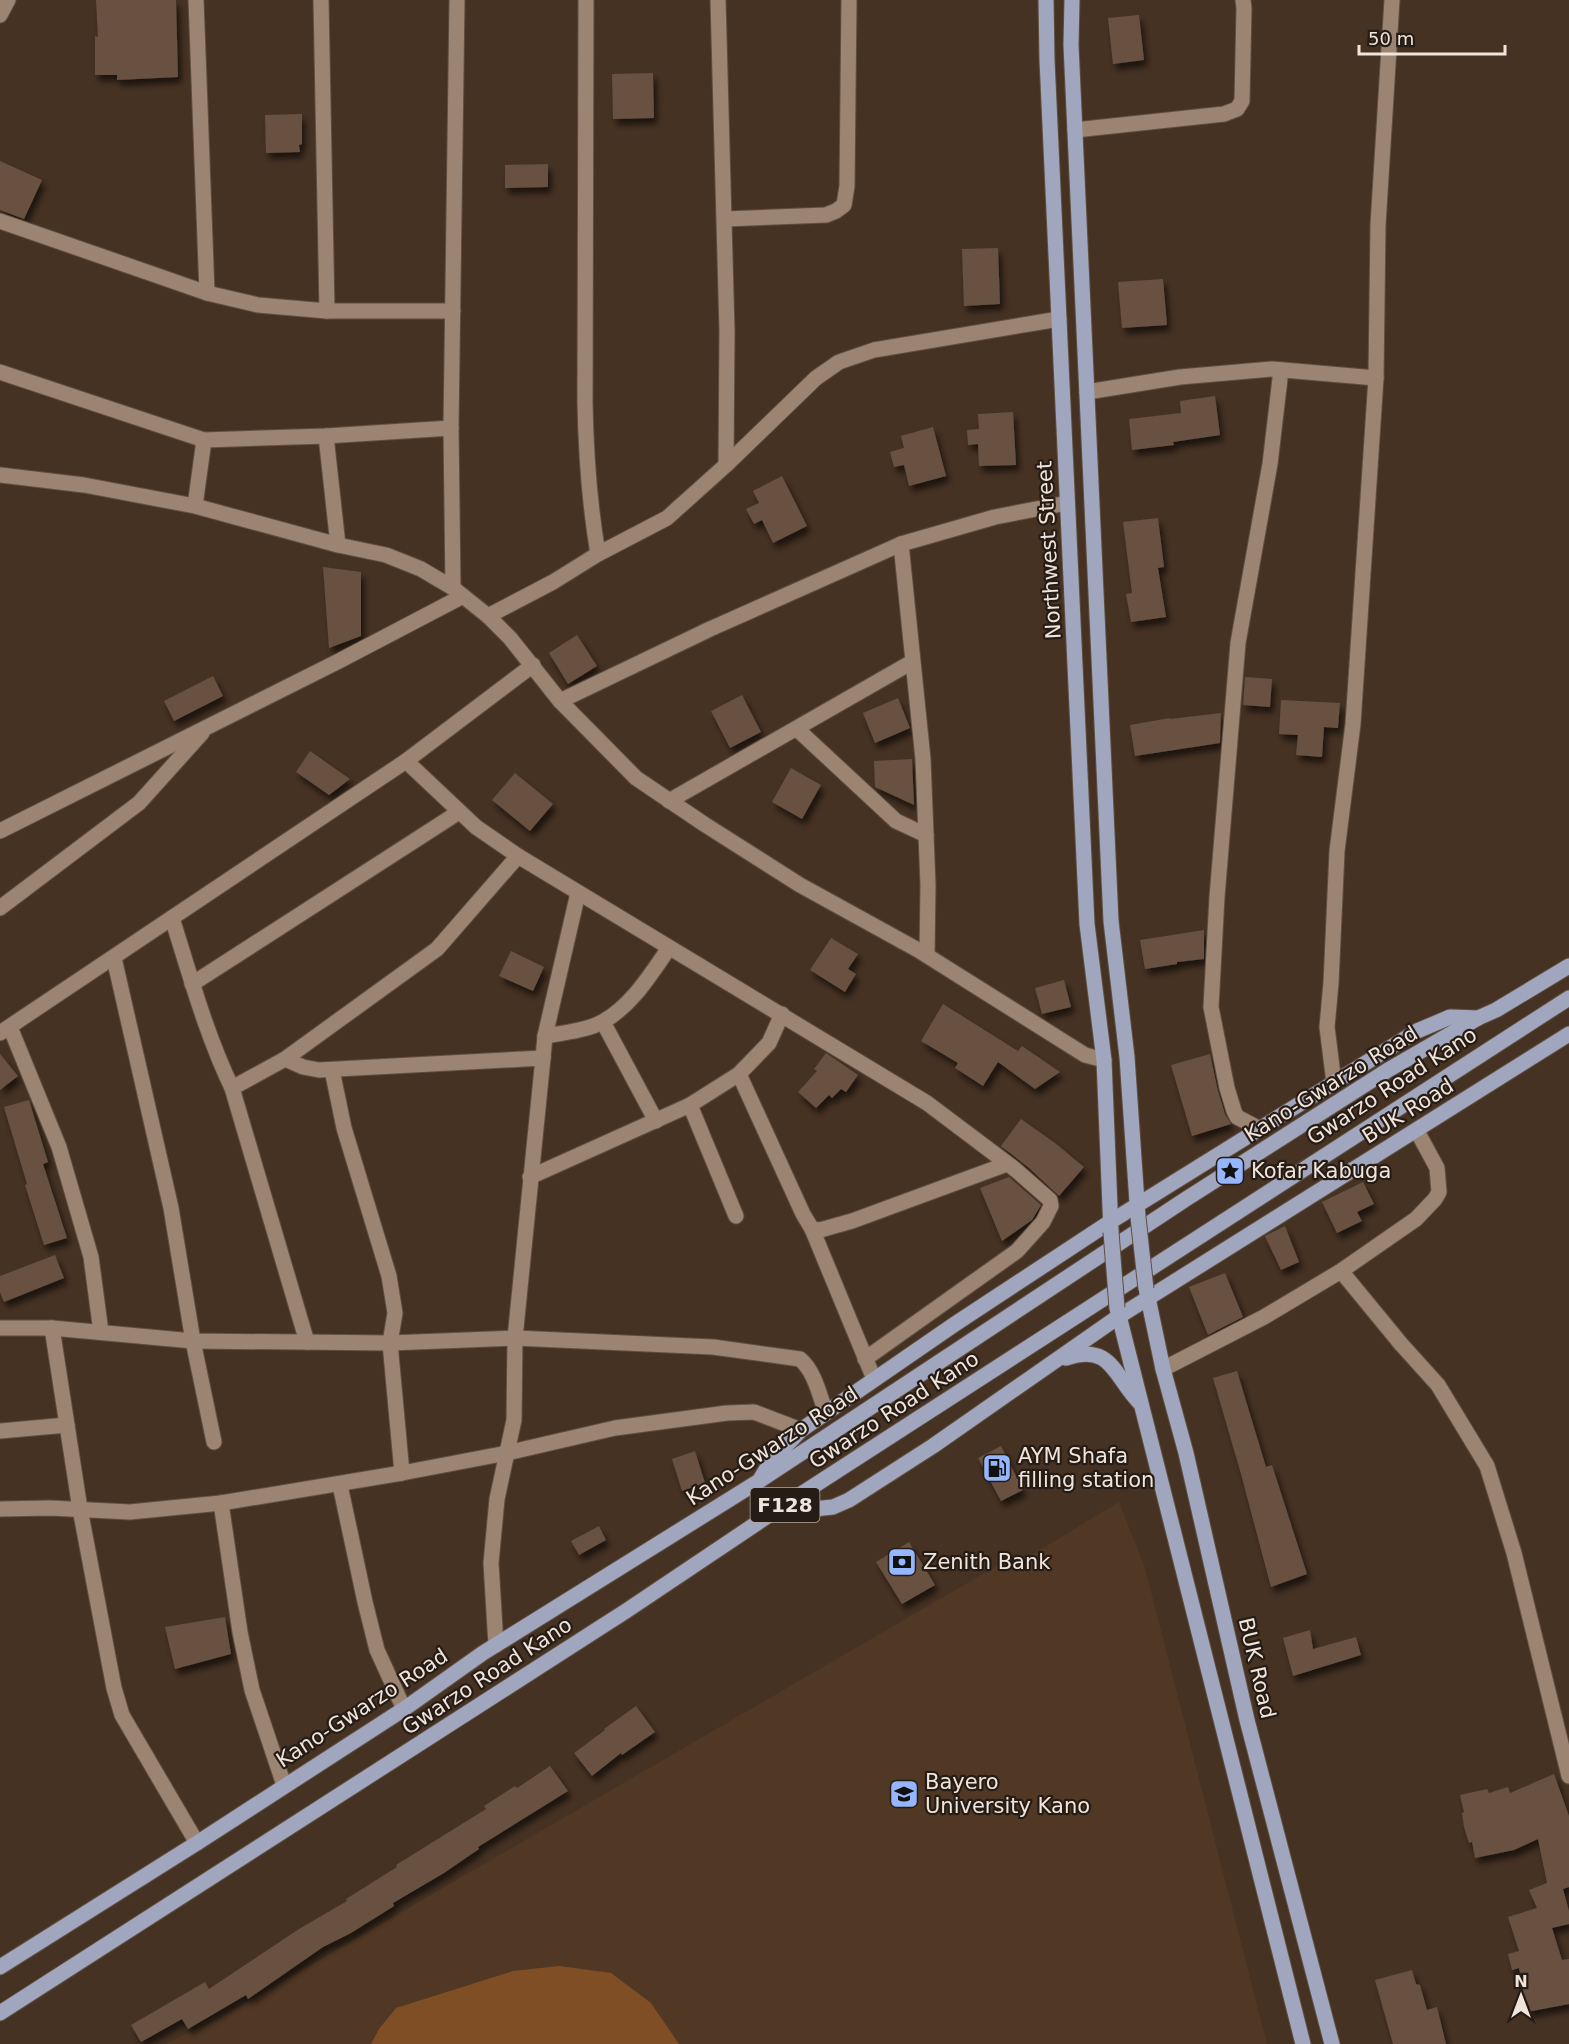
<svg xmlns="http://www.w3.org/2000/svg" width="1569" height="2044" viewBox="0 0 1569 2044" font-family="'DejaVu Sans',sans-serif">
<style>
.built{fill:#513824}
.green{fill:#804e25}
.building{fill:#675141;filter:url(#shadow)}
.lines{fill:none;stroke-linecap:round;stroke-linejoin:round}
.minor-casing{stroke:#5f4f41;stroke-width:17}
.major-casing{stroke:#5f4f41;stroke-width:17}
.minor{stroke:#9c8473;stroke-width:15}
.major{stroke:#a1a6bf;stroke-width:15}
.major-bridge-casing{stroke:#5f4f41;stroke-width:17;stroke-linecap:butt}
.major-bridge{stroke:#a1a6bf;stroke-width:15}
.labels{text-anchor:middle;stroke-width:4.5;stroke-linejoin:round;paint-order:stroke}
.shield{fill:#251c15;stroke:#b4a89f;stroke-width:1.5}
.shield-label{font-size:20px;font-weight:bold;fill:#f1e4da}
.street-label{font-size:21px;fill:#f1e4da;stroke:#251c15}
.poi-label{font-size:21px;fill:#f1e4da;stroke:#251c15;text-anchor:start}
</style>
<defs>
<filter id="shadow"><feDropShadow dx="3.5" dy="6" stdDeviation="3" flood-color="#0009"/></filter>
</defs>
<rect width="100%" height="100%" fill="#463223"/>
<polygon class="built" points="1119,1502 1145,1568 1267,2044 165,2044 216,2020 1007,1560 1012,1567"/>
<polygon class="green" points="559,1966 611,1973 651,2003 679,2044 371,2044 379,2029 396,2008 513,1971"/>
<g class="building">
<polygon points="96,0 176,0 178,77 117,80 117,75 95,75 95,36 98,37"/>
<polygon points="1139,15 1144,60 1113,64 1108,18"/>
<polygon points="653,73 654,118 613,119 612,74"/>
<polygon points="302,114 302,144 299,145 300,152 266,153 265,115"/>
<polygon points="0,161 42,180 24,219 0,210"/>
<polygon points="548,164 548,187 505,188 505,165"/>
<polygon points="998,248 1000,304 964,306 962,249"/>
<polygon points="1163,279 1167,325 1122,328 1118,282"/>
<polygon points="1215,396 1220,435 1173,442 1174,445 1132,450 1129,419 1181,413 1180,401"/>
<polygon points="1013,412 1016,465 979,466 978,444 968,445 967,430 979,429 978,414"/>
<polygon points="933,427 946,476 909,486 904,465 894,467 890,452 904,448 901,436"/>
<polygon points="782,476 807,526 773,543 762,520 754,524 746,509 759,503 753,491"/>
<polygon points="1158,518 1164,567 1158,568 1166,617 1131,622 1126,594 1132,593 1123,522"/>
<polygon points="323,567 361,572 361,636 329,648"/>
<polygon points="577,635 597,666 568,684 549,653"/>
<polygon points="213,676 223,696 174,721 164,701"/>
<polygon points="1245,677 1272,679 1270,707 1243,705"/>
<polygon points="742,695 761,732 730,748 711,711"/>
<polygon points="898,698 910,728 875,743 863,713"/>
<polygon points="1281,700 1340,703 1338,728 1324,727 1322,757 1296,755 1298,735 1279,734"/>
<polygon points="1221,713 1220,743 1135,756 1130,725 1170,718 1170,719"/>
<polygon points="310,751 350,779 329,795 296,772"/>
<polygon points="912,759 914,805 875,787 874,761"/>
<polygon points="791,768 821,785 802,819 772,802"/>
<polygon points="515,773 553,804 530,831 492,800"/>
<polygon points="1204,930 1204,959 1177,962 1177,964 1145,969 1140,940"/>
<polygon points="831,938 858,954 848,969 856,974 845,992 810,970"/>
<polygon points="511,951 544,967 533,991 499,976"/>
<polygon points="1064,980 1071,1007 1042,1014 1035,988"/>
<polygon points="943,1004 1018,1051 1022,1046 1060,1072 1035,1089 998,1062 983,1086 955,1068 958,1063 921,1041"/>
<polygon points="826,1053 858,1075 846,1092 841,1089 832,1098 829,1095 816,1108 798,1092 817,1071 814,1069"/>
<polygon points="0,1054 18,1076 0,1090"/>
<polygon points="1210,1054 1218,1091 1225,1114 1231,1124 1192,1136 1171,1065"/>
<polygon points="29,1100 48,1162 43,1164 67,1238 44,1245 25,1185 27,1184 4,1107"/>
<polygon points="1021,1119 1055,1143 1084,1167 1059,1196 1029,1168 1001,1146"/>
<polygon points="1009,1177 1041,1205 1032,1220 1002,1241 980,1188"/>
<polygon points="1363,1182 1374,1204 1357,1212 1362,1221 1337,1233 1322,1202"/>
<polygon points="1285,1226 1299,1262 1281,1270 1265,1236"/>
<polygon points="55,1255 64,1278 4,1302 0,1292 0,1276"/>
<polygon points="1225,1273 1243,1317 1208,1335 1189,1287"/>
<polygon points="1237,1371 1266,1467 1272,1465 1307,1574 1271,1587 1241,1474 1213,1378"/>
<polygon points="1001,1446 1023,1490 1001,1501 978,1458"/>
<polygon points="695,1451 705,1483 682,1491 672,1459"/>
<polygon points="599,1526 606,1540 579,1555 571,1541"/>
<polygon points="909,1542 935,1585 902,1604 876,1562"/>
<polygon points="225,1617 231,1654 175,1669 165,1627"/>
<polygon points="1310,1630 1313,1649 1356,1637 1361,1655 1293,1676 1283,1638"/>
<polygon points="636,1706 655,1732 622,1755 621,1753 592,1776 574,1753 605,1730 604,1729"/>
<polygon points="550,1766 568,1791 478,1847 479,1849 444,1873 393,1903 394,1906 351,1933 323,1947 248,1999 246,1995 188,2029 182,2019 141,2042 131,2025 205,1982 209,1989 299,1929 347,1901 346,1899 397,1867 396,1865 486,1809 484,1806 515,1786 517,1788"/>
<polygon points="1554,1774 1569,1816 1569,1887 1563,1889 1569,1911 1569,1924 1552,1928 1562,1960 1569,1959 1569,2004 1527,2012 1519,1968 1512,1970 1508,1954 1519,1951 1508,1917 1537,1908 1529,1890 1547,1883 1538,1839 1514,1850 1475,1858 1472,1842 1469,1843 1464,1827 1462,1813 1464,1812 1460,1795 1487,1789 1489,1793 1508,1787 1510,1793"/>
<polygon points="1412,1970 1416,1984 1420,1985 1427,2010 1437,2007 1446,2044 1393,2044 1375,1980"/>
</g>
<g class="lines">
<g class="minor-casing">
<g id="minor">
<polyline points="196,0 207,293"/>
<polyline points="321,0 327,311"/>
<path d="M586,0l-1,403c1,53 4,98 13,151"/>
<polyline points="718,0 727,331 726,465"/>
<polyline points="0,15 8,0"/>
<polyline points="1075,130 1224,114 1237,109 1242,101 1244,8 1243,0"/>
<polyline points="725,219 826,215 836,211 844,205 847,186 849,0"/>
<polyline points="0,221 207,293 258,305 327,311 453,311"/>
<polyline points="0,372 204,440 326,436 451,428"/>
<polyline points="1087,392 1180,377 1272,369 1376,378"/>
<polyline points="326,436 338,545"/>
<polyline points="0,475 84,485 195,506 338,545 386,555 421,569 453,588 488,616 510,638 560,701 636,778 704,824 800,885 918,950 1085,1055 1104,1060"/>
<polyline points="195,506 204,440"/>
<polyline points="901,544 923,759 928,885 927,955"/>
<polyline points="453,588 451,428 457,0"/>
<polyline points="488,616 553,582 598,554 667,518 726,465 816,378 839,362 874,350 1059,319"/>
<polyline points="560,701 710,629 901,544 995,517 1067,503"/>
<polyline points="797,729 896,821 926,835"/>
<polyline points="406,761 476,827 518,856 927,1103 1016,1170 1050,1200 1051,1206 1043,1222 1017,1251 865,1359"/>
<polyline points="669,801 912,662"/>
<polyline points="0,831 339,661 463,596"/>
<polyline points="0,908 139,803 202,733"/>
<path d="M172,918c18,57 34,116 60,170l75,254"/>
<polyline points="114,958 171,1208 193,1341 214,1442"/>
<polyline points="192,984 459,812"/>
<polyline points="603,1022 656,1121"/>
<polyline points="10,1027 59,1147 91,1257 101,1332"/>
<polyline points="0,1033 406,761 533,665"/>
<path d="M545,1036c18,-3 44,-6 59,-15 29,-17 46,-46 65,-73"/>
<polyline points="285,1059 303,1067 319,1070 543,1058"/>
<polyline points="332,1070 344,1128 389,1276 395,1313 390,1343 402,1473"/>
<polyline points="739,1074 803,1214 812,1229 874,1379"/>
<polyline points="1334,1083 1327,1027 1331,983 1337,851 1353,724 1376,378 1378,225 1392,0"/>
<polyline points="232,1088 285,1059 437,949 518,856"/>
<polyline points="690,1105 736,1216"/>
<polyline points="1260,1129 1237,1117 1234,1111 1227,1088 1211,1007 1217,897 1238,643 1270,464 1281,370"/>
<polyline points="530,1177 690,1105 739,1074 769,1043 782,1014"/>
<polyline points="812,1229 820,1230 852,1221 1007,1164"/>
<polyline points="1341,1271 1401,1344 1438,1385 1487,1466 1514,1553 1569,1776"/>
<path d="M0,1328h52l141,13 197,2 125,-5 198,9 87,12c15,13 19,35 26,54"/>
<polyline points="52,1328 80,1509 114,1688 122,1715 197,1843"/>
<polyline points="1163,1369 1264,1317 1341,1271 1416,1219 1435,1199 1439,1192 1437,1168 1417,1131"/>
<polyline points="0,1431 67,1425"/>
<polyline points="340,1485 365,1602 377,1650 404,1709"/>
<polyline points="221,1503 240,1632 252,1690 284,1785"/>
<polyline points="0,1509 50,1508 130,1512 221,1503 402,1473 507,1453 615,1428 727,1413 754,1412 801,1430"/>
<polyline points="496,1645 491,1563 497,1499 514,1420 515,1338 543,1058 545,1036 578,893"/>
</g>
</g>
<g class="major-casing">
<g id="major">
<polyline points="1046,0 1047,60 1087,924 1104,1060 1111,1232"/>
<polyline points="1072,0 1071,45 1111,921 1127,1057 1138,1217"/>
<polyline points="1147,1293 1163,1369 1186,1453 1247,1720 1332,2044"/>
<polyline points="1117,1308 1303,2044"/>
<path d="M1066,1358c46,-15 47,17 73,44"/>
<polyline points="761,1478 772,1460 801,1430 955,1324 1110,1222 1417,1031 1450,1017 1478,1018"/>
<polyline points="788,1504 814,1509 833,1507 849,1500 933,1446 1118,1317 1569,1034"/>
<polyline points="0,1967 197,1843 404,1709 483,1653 759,1481 1186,1199 1388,1070 1478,1018 1496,1010 1569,966"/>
<polyline points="0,2013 626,1611 778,1509 1569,998"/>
</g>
</g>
<use href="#minor" class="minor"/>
<use href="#major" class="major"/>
<g class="major-bridge-casing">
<g id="major-bridge">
<polyline points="1138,1217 1146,1289"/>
<polyline points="1111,1232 1117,1308"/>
</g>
</g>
<use href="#major-bridge" class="major-bridge"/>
</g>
<defs>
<g id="sight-square" transform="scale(1.5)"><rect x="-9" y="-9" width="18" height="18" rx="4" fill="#95b6fd" stroke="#251c15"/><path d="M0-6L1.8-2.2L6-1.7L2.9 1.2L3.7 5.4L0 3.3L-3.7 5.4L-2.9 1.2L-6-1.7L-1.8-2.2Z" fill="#111"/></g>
<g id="fuel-square" transform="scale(1.5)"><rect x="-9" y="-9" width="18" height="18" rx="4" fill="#95b6fd" stroke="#251c15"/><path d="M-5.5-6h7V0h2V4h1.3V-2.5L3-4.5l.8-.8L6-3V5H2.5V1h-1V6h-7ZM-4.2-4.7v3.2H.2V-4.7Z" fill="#111"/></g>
<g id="bank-square" transform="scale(1.5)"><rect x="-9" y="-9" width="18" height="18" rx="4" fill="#95b6fd" stroke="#251c15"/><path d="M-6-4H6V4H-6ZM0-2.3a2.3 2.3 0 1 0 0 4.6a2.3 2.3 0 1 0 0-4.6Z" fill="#111"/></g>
<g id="university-square" transform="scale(1.5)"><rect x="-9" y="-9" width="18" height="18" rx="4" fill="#95b6fd" stroke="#251c15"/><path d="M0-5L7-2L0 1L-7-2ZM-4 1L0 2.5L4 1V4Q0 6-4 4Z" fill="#111"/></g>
</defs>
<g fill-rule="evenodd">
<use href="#sight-square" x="1230" y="1171"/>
<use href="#fuel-square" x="997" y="1468"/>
<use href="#bank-square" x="902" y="1562"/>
<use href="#university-square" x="904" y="1794"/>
</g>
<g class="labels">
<rect class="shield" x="750.5" y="1488" width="69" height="34" rx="4.5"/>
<g class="shield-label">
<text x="785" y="1512">F128</text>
</g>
<g class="street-label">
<text transform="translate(1049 550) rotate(-93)" y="7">Northwest Street</text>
<text transform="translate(1331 1084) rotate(-32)" y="7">Kano-Gwarzo Road</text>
<text transform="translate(1392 1086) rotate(-33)" y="7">Gwarzo Road Kano</text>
<text transform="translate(1408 1111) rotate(-32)" y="7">BUK Road</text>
<text transform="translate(894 1410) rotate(-33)" y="7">Gwarzo Road Kano</text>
<text transform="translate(772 1446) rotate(-33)" y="7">Kano-Gwarzo Road</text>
<text transform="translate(1257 1668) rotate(77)" y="7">BUK Road</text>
<text transform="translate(487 1676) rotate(-33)" y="7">Gwarzo Road Kano</text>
<text transform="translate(362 1708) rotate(-33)" y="7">Kano-Gwarzo Road</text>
</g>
<g class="poi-label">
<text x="1251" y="1178">Kofar Kabuga</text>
<text x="1018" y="1463">AYM Shafa<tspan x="1018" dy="24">filling station</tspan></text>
<text x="923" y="1569">Zenith Bank</text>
<text x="925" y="1789">Bayero<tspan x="925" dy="24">University Kano</tspan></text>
</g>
</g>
<g transform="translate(1521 1996)" stroke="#251c15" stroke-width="4.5" paint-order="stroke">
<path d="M0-4.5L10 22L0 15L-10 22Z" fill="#f1e4da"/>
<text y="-9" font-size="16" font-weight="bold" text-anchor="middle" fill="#f1e4da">N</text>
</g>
<path d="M1359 45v9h146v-9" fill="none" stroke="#f1e4da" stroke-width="3"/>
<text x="1368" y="45" font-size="18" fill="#f1e4da" stroke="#251c15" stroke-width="4.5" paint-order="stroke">50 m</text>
</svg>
